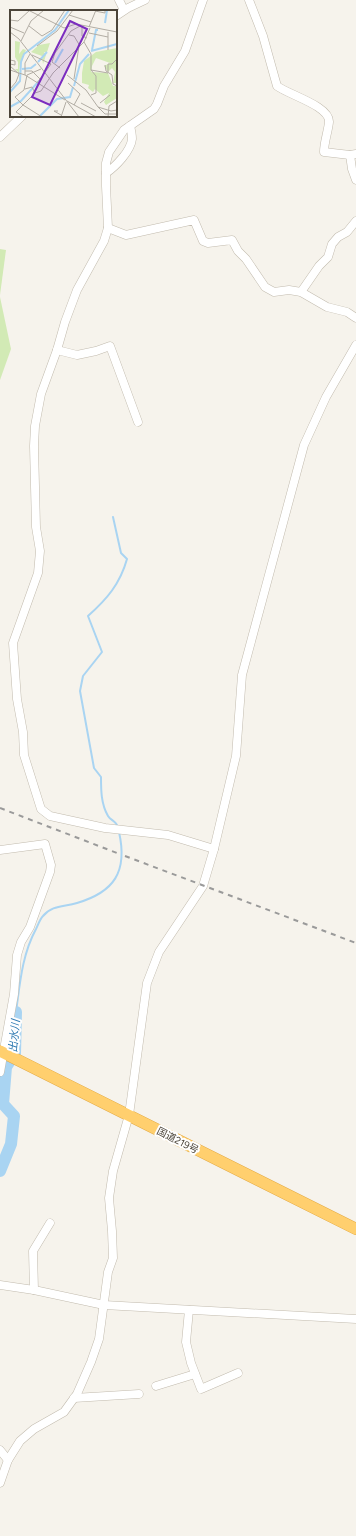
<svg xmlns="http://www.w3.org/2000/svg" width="356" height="1536" viewBox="0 0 356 1536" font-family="Figtree,'Noto Sans JP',sans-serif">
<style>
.green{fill:#d2eab5}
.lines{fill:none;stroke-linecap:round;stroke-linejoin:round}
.stream{stroke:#a9d4f2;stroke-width:2}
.river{stroke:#a9d4f2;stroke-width:12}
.minor-casing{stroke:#c2bbae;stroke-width:9}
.highway-casing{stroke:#e0a43c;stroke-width:12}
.minor{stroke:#fff;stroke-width:8}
.highway{stroke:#ffcf6e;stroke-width:11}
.rail{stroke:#9a9a9a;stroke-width:2;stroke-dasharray:5 5;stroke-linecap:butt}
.labels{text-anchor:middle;stroke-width:4;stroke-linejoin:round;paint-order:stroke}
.street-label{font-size:10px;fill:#4b4439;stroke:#fff}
.water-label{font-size:11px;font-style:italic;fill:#2e7ab2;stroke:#fff}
.inset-river{fill:none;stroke:#a9d4f2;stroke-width:2}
.inset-road{fill:none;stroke:#b2ada4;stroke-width:1}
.view{fill:#7b2cbf;fill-opacity:0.15;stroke:#7b2cbf;stroke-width:2}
.inset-edge{fill:none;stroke:#4b4439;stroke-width:2}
</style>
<rect width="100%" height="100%" fill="#f6f3ec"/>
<g class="green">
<polygon points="0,249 6,250 0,295"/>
<polygon points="0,297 11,349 0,380"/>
</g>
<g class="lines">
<g class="stream">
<path d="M113,517l8,36 6,6c-7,25 -20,40 -39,57l14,36 -19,24 -3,15 14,77 7,9c0,13 0,27 7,39 3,5 9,5 10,12"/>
<path d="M16,1012c4,-29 6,-57 20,-83 2,-4 4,-10 7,-13 9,-11 21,-9 34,-13 37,-11 51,-31 42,-71"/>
</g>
<polyline class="river" points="0,1171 11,1144 14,1116 3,1104 6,1067 15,1053 16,1012"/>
<g class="minor-casing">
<g id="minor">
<polyline points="119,0 124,10"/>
<polyline points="203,0 185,51 164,86 157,104 154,109 124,130 109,152 106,163 106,186 108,228 104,241 77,290 65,322 57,350 41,394 35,426 34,446 36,527 40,551 38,573 13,643 17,699 23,732 24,755 41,809 50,816 105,828 168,835 214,849"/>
<path d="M249,0l14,36 14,50c12,9 53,20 52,36 -1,10 -5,20 -5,30l26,3 6,-1"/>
<polyline points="116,16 128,8 145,0"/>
<polyline points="0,137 22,116"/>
<polyline points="350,155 352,169 356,180"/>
<path d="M106,173c9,-6 25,-22 26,-34 0,-4 -1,-9 -2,-13"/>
<polyline points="108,228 126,235 194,220 203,241 208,243 232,240 238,251 246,259 265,287 274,292 289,290 301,292 327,307 347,312 356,318"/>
<polyline points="301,292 319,266 328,257 332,244 338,237 347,232 356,221"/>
<polyline points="57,350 77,355 96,351 110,346 138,422"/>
<polyline points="0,850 45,844 51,865 50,872 30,927 21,942 17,955 14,994 0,1072"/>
<polyline points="0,1285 34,1290 104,1305 356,1319"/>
<polyline points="34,1290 33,1251 50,1223"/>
<polyline points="189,1310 186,1342 191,1363 201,1389 238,1373"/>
<polyline points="156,1386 195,1374"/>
<polyline points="74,1398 139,1394"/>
<polyline points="0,1450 8,1460"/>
<polyline points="0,1483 8,1460 20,1441 34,1429 64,1412 77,1394 91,1362 99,1339 108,1272 113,1258 112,1231 109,1198 113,1171 129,1115 147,983 159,952 203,886 214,849 236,756 242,675 304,445 326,397 356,345"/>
</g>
</g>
<g class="highway-casing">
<polyline id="highway" points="0,1051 356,1229"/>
</g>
<use href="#minor" class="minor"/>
<use href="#highway" class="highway"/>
<g class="rail">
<polyline points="0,808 117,853"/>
<polyline points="125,856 356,943"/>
</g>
</g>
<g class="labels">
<g class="street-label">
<text transform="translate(178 1140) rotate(27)" y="4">国道219号</text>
</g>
<g class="water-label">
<text transform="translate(14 1036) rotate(-85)" y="4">出水川</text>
</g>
</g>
<g transform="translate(10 10)">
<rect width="107" height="107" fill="#f6f3ec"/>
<path d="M5,31l5,1 -1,12 4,-5 3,1 -6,13 -1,10 -4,-4h3v-7l-3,-5zM40,33l-3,9h-3l2,3 -3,9 -1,-8 -11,-4 8,-7zM107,38v35h-4l2,-11 -3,-4 -4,4 -4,-6 6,-3 -14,-5 -4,8 -1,6 17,1 5,13h4v12l-11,7 -2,-3 5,-9 -6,3 -8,-7 -2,3 -5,-4 1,-3 -7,-2v-10l2,-12 12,-9z" fill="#d2eab5"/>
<path class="inset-river" d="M95,13l2,-13M82,40l4,-20h2M81,41l26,-7M28,52l9,-10M45,53l8,-14M12,59l9,-1 5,-4M64,76l6,-22 9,-10M0,82l10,-11 1,-19 3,-8 31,-24 14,-20M0,97l11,-6 18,-20M29,107l18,-18 13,-2 3,-10"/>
<path class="inset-road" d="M18,0l36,18 12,-4 41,8M85,1l10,2v-3M59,5l22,7M0,10l8,1 12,-11M19,16l13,10 10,-6 13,-20M72,16v10l5,2M0,17l14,6M79,17l7,-17M0,22l9,7 60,78M79,23l19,4M59,25l5,1 6,10M11,31l10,-20 13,-11M74,32l7,12v16l17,3M27,36l20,-15 16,-21M98,40v-18M22,45l19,9 -14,19M0,50l5,1v4l-5,-1M95,55l1,6 6,4 1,9 4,2M0,56l9,8 -3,8 -6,7M50,58l-8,-6 3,-9 16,-22 9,-5M0,60l15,5 40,25M81,60l5,6v17l-5,2M15,61h7l8,8M98,62v-8h4l5,-5M15,65v-12l5,-9M57,65l19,15 12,17 13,4 6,-1M64,69l5,-33M58,73l12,11 -6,11M15,79l7,-2 3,6M57,91l29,16M71,93l15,8M90,93l10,-8M13,95l-8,-8 9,-7 3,-15 14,-6M13,95l19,12M88,97l7,7h12M48,101h-4l7,4M14,107l-8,-5 19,-19 6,-2 12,-18 31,-31 6,-14M51,107l5,-15M98,107l1,-11 8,-5"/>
<path class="view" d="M60,11l17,8 -37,76 -18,-8z"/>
<rect width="107" height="107" class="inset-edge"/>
</g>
</svg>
